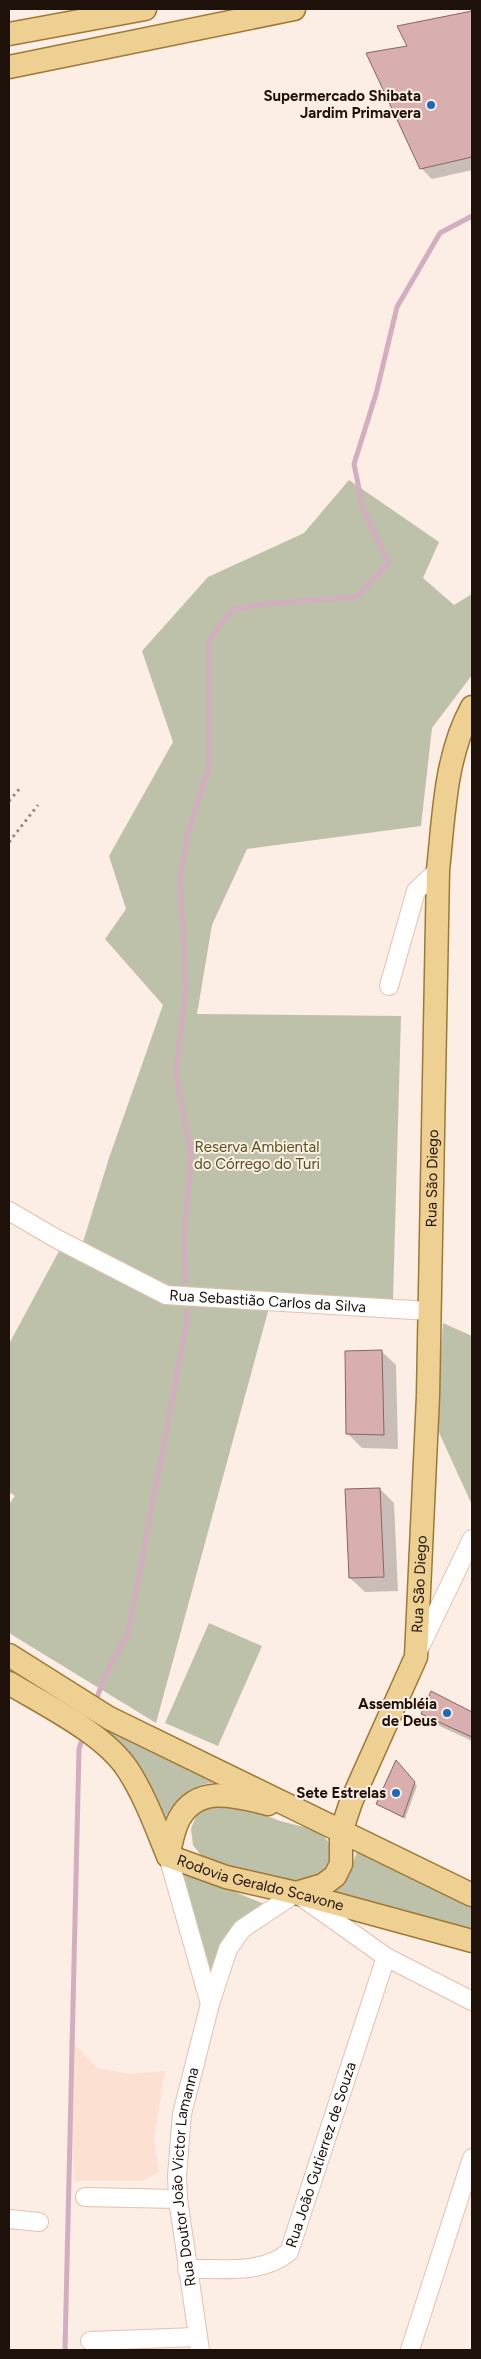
<svg xmlns="http://www.w3.org/2000/svg" width="481" height="2359" viewBox="0 0 481 2359" font-family="Figtree,sans-serif">
<style>
.built{fill:#fce1d3}
.green{fill:#bec1a9}
.shadow{fill:#0003}
.lines{fill:none;stroke-linecap:round;stroke-linejoin:round}
.stream{stroke:#d2aec0;stroke-width:5}
.building{fill:#d8afae;stroke:#896464}
.minor-casing{stroke:#e4c1ad;stroke-width:20}
.major-casing{stroke:#9e7934;stroke-width:25}
.path{stroke:#94877f;stroke-width:3;stroke-dasharray:2.5 4;stroke-linecap:butt}
.minor{stroke:#fff;stroke-width:18}
.major{stroke:#efd093;stroke-width:22}
.poi-dot{fill:#1a6bb9;stroke:#fcede5;stroke-width:2}
.labels{text-anchor:middle;stroke-width:4;stroke-linejoin:round;paint-order:stroke}
.poi-label{font-size:15px;font-weight:bold;fill:#1d110a;stroke:#fcede5;text-anchor:end}
.park-label{font-size:15px;fill:#50541b;stroke:#fcede5}
.street-label{font-size:15px;fill:#1d110a;stroke:#fcede5}
</style>
<rect width="100%" height="100%" fill="#fcede5"/>
<polygon class="built" points="68,2037 97,2068 129,2074 165,2071 154,2139 159,2172 142,2181 74,2181"/>
<g class="green">
<polygon points="349,480 439,542 423,578 454,605 472,594 472,675 432,728 421,826 247,849 212,925 197,1014 401,1016 393,1300 273,1293 156,1723 9,1633 9,1504 15,1496 9,1492 9,1344 59,1251 83,1242 109,1158 163,1005 105,939 126,909 109,856 173,742 142,651 208,577 304,533"/>
<polygon points="443,1323 472,1336 472,1505 436,1426"/>
<polygon points="209,1623 262,1646 218,1746 165,1723"/>
<path d="M86,1717l130,65c-24,3 -41,16 -52,38z"/>
<polygon points="209,1805 248,1808 280,1821 320,1831 329,1843 331,1859 326,1872 308,1883 270,1877 203,1858 193,1845 191,1829 197,1814"/>
<polygon points="357,1852 472,1907 472,1932 333,1893 349,1872"/>
<path d="M181,1869l83,35c-27,17 -46,42 -54,73l-24,-82z"/>
</g>
<g class="shadow">
<polygon points="472,12 472,170 432,179 421,168 408,47 399,27"/>
<polygon points="381,1351 396,1365 398,1449 362,1448 347,1433"/>
<polygon points="380,1489 394,1503 398,1591 365,1592 350,1578"/>
<polygon points="431,1692 472,1713 472,1741 431,1722 423,1714"/>
<polygon points="396,1762 417,1786 405,1819 378,1804"/>
</g>
<g class="lines">
<g class="stream">
<polyline points="186,1282 184,1239 191,1154 176,1073 186,988 180,878 188,833 209,766 209,640 232,610 264,604 356,597 389,563 363,509 354,464 376,394 397,307 440,233 472,216"/>
<polyline points="97,1698 103,1680 128,1633 187,1321 187,1311"/>
<polyline points="65,2350 79,1749 82,1740"/>
</g>
</g>
<g class="building">
<polygon points="472,11 472,157 420,169 366,53 407,46 397,26"/>
<polygon points="382,1350 384,1435 346,1434 345,1351"/>
<polygon points="380,1488 384,1577 349,1578 345,1489"/>
<polygon points="431,1691 472,1712 472,1737 421,1714"/>
<polygon points="396,1760 415,1782 403,1817 376,1804"/>
</g>
<g class="lines">
<g class="minor-casing">
<g id="minor">
<polyline points="389,986 416,891 438,870"/>
<path id="s1" d="M9,1211l48,28 109,56 263,16"/>
<polyline points="418,1651 472,1539"/>
<polyline points="168,1856 210,2004"/>
<polyline points="85,2197 178,2199"/>
<polyline points="9,2219 39,2222"/>
<path id="s2" d="M187,2269c34,-1 75,6 102,-17l97,-295"/>
<polyline points="90,2341 197,2337"/>
<path id="s3" d="M200,2350l-22,-151 -1,-23 5,-62 28,-110 18,-55 14,-20 54,-36 90,64 86,44"/>
<polyline points="410,2350 472,2158"/>
</g>
</g>
<g class="major-casing">
<g id="major">
<polyline points="9,34 145,9"/>
<polyline points="9,67 294,9"/>
<polyline points="9,1655 109,1718 472,1895"/>
<path id="s4" d="M9,1683c36,22 96,51 119,87 17,26 28,57 40,86l58,21 70,16 176,48"/>
<path d="M168,1856c3,-11 5,-26 11,-37 19,-35 57,-23 89,-15"/>
<path id="s5" d="M296,1893l27,-8 12,-9 6,-12v-32l10,-30 65,-145 12,-261 10,-526c6,-55 7,-114 34,-163"/>
</g>
</g>
<g class="path">
<polyline points="9,801 21,787"/>
<polyline points="9,842 38,805"/>
</g>
<use href="#minor" class="minor"/>
<use href="#major" class="major"/>
</g>
<g class="poi-dot">
<circle cx="431" cy="105" r="5"/>
<circle cx="447" cy="1713" r="5"/>
<circle cx="396" cy="1793" r="5"/>
</g>
<g class="labels">
<g class="poi-label">
<text x="421" y="101">Supermercado Shibata<tspan x="421" dy="17">Jardim Primavera</tspan></text>
<text x="437" y="1709">Assembléia<tspan x="437" dy="17">de Deus</tspan></text>
<text x="386" y="1798">Sete Estrelas</text>
</g>
<g class="park-label">
<text x="257" y="1152">Reserva Ambiental<tspan x="257" dy="17">do Córrego do Turi</tspan></text>
</g>
<g class="street-label">
<text dy="5" stroke="none"><textPath href="#s5" startOffset="758">Rua São Diego</textPath></text>
<text dy="5" stroke="none"><textPath href="#s1" startOffset="280">Rua Sebastião Carlos da Silva</textPath></text>
<text dy="5" stroke="none"><textPath href="#s5" startOffset="352">Rua São Diego</textPath></text>
<text dy="5" stroke="none"><textPath href="#s4" startOffset="340">Rodovia Geraldo Scavone</textPath></text>
<text dy="5" stroke="none"><textPath href="#s2" startOffset="208">Rua João Gutierrez de Souza</textPath></text>
<text dy="5" stroke="none"><textPath href="#s3" startOffset="175">Rua Doutor João Victor Lamanna</textPath></text>
</g>
</g>
<rect width="481" height="2359" fill="none" stroke="#1d110a" stroke-width="20"/>
</svg>
